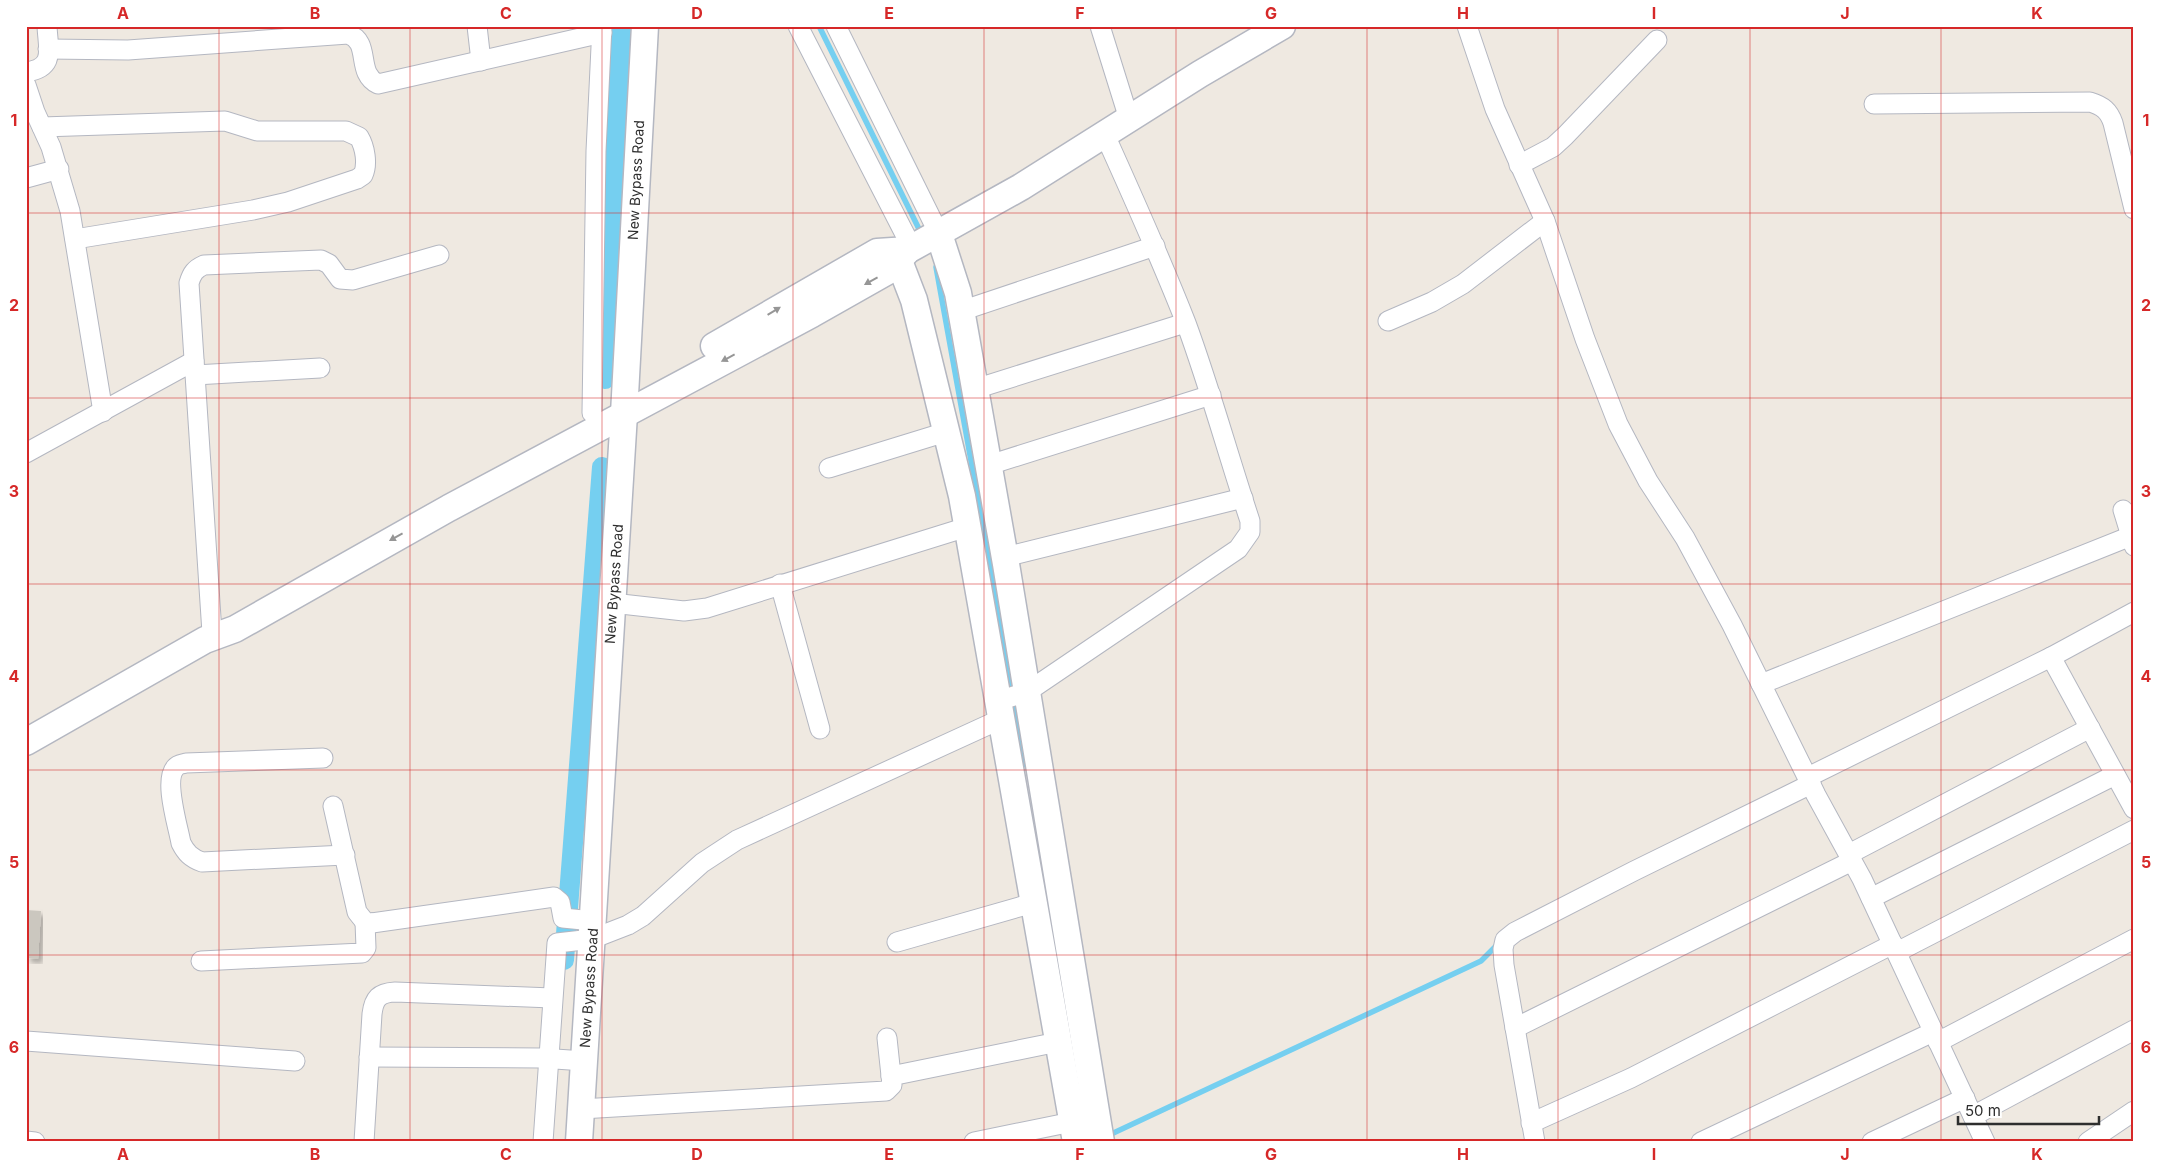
<svg xmlns="http://www.w3.org/2000/svg" width="2160" height="1168" viewBox="0 0 2160 1168" font-family="Inter,sans-serif">
<style>
.lines{fill:none;stroke-linecap:round;stroke-linejoin:round}
.stream{stroke:#75cff0;stroke-width:5.5}
.canal{stroke:#75cff0;stroke-width:20}
.building{fill:#cbc7bf;filter:url(#shadow)}
.street-casing{stroke:#b4b7c1;stroke-width:21}
.secondary-casing{stroke:#b4b7c1;stroke-width:29}
.street{stroke:#fff;stroke-width:19}
.secondary{stroke:#fff;stroke-width:26}
.oneway{fill:#969696}
.grid{fill:none;stroke:#d62828;stroke-width:1;stroke-opacity:0.55}
.labels{text-anchor:middle;stroke-width:4;stroke-linejoin:round;paint-order:stroke}
.street-label{font-size:14px;fill:#2e2e2e;stroke:#fff}
.neatline{fill:none;stroke:#d62828;stroke-width:2}
.grid-label{font-size:16px;text-anchor:middle;font-weight:bold;fill:#d62828}
</style>
<defs>
<filter id="shadow"><feDropShadow dx="4.5" dy="4.5" stdDeviation="2.5" flood-color="#0004"/></filter>
</defs>
<rect width="100%" height="100%" fill="#efe9e1"/>
<g class="lines">
<g class="stream">
<polyline points="819,26 920,231"/>
<polyline points="936,267 1026,765"/>
<polyline points="1107,1136 1481,961 1499,943"/>
</g>
<g class="canal">
<polyline points="605,379 621,26"/>
<polyline points="564,960 602,467"/>
</g>
</g>
<polygon class="building" points="26,910 41,911 38,959 26,958"/>
<g class="lines">
<g class="street-casing">
<g id="street">
<polyline points="477,26 481,61"/>
<polyline points="798,26 912,248"/>
<polyline points="836,26 939,234"/>
<polyline points="1100,26 1129,119"/>
<polyline points="1467,26 1495,109 1545,221 1585,339 1618,424 1648,481 1685,538 1732,625 1816,795 1862,879 1985,1142"/>
<path d="M48,49l80,1 220,-16c24,8 7,39 30,50l224,-51"/>
<path d="M26,72c30,-4 22,-23 21,-46"/>
<polyline points="26,85 35,112 51,147 70,211 103,412"/>
<path d="M1874,104l216,-2c13,4 19,9 23,21l21,86"/>
<path d="M42,127l183,-6 32,10h89l13,6c6,10 9,27 4,38l-6,4 -69,23 -35,8 -178,29"/>
<polyline points="1519,165 1553,147 1565,136 1657,40"/>
<polyline points="26,178 59,169"/>
<polyline points="961,311 1155,246"/>
<polyline points="1388,321 1432,302 1463,284 1545,221"/>
<polyline points="195,375 320,368"/>
<polyline points="975,389 1185,323"/>
<polyline points="592,413 596,151 602,26"/>
<polyline points="26,453 194,361"/>
<polyline points="989,465 1211,395"/>
<polyline points="829,468 946,432"/>
<polyline points="2123,510 2134,546"/>
<polyline points="1005,557 1243,498"/>
<polyline points="780,584 820,729"/>
<polyline points="612,603 684,611 707,608 967,527"/>
<path d="M212,633l-23,-350c3,-10 6,-14 15,-18l117,-5 8,4 11,15 13,1 86,-25"/>
<polyline points="2051,657 2134,809"/>
<polyline points="1761,684 2131,536"/>
<path d="M998,701l29,-9 211,-143 12,-17v-11c-22,-66 -40,-133 -64,-198 -25,-64 -53,-126 -81,-188"/>
<path d="M323,758l-137,5c-3,1 -8,1 -10,4 -13,12 2,59 5,76 5,10 10,15 21,19l143,-7"/>
<polyline points="1808,777 2051,657 2134,612"/>
<polyline points="333,806 357,912 365,922 372,923 554,897 560,902 563,918 593,921"/>
<polyline points="1849,854 2090,728"/>
<polyline points="1871,898 2115,775"/>
<polyline points="897,942 1033,903"/>
<polyline points="1897,952 2134,830"/>
<polyline points="201,961 362,953 366,948 365,922"/>
<polyline points="1515,1028 1852,861"/>
<polyline points="26,1041 295,1061"/>
<polyline points="1938,1042 2134,939"/>
<polyline points="369,1057 541,1058 584,1061"/>
<polyline points="891,1076 1058,1042"/>
<polyline points="581,1109 886,1091 892,1085 887,1038"/>
<polyline points="1973,1116 2134,1030"/>
<polyline points="1531,1123 1631,1078 1893,944"/>
<polyline points="26,1141 35,1142"/>
<path d="M364,1142l8,-128c2,-16 7,-21 23,-22l157,6"/>
<polyline points="543,1142 557,943 592,939 628,925 643,916 702,863 737,840 1001,719"/>
<polyline points="974,1142 1072,1122"/>
<polyline points="1535,1142 1504,965 1503,949 1505,940 1515,932 1634,871 1811,784"/>
<polyline points="1701,1142 1933,1032"/>
<polyline points="1872,1142 1965,1098"/>
<polyline points="2088,1142 2134,1111"/>
</g>
</g>
<g class="secondary-casing">
<g id="secondary">
<polyline points="939,234 958,293 965,332 1006,564 1101,1142"/>
<polyline points="899,261 914,300 962,496 1076,1142"/>
<polyline points="714,346 877,252 908,250"/>
<polyline points="26,742 205,640 235,629 449,508 812,314 888,271 908,250 1021,187 1200,74 1282,26"/>
<polyline points="579,1142 624,414 645,26"/>
</g>
</g>
<use href="#street" class="street"/>
<use href="#secondary" class="secondary"/>
</g>
<defs><path id="oneway-solid" d="M-6-.8H1V-3.2L6.5 0L1 3.2V.8H-6Z" transform="scale(1.25)"/></defs>
<g class="oneway">
<use href="#oneway-solid" transform="translate(871 281) rotate(151)"/>
<use href="#oneway-solid" transform="translate(774 311) rotate(-31)"/>
<use href="#oneway-solid" transform="translate(728 358) rotate(152)"/>
<use href="#oneway-solid" transform="translate(396 537) rotate(151)"/>
</g>
<path class="grid" d="M219,26v1116M410,26v1116M602,26v1116M793,26v1116M984,26v1116M1176,26v1116M1367,26v1116M1558,26v1116M1750,26v1116M1941,26v1116M26,213h2108M26,398h2108M26,584h2108M26,770h2108M26,955h2108"/>
<g class="labels">
<g class="street-label">
<text transform="translate(636 180) rotate(-87)" y="5">New Bypass Road</text>
<text transform="translate(614 584) rotate(-86)" y="5">New Bypass Road</text>
<text transform="translate(589 988) rotate(-86)" y="5">New Bypass Road</text>
</g>
</g>
<rect width="2160" height="1168" fill="none" stroke="#ffffff" stroke-width="55"/>
<path d="M1958 1116v8h141v-8" fill="none" stroke="#2e2e2e" stroke-width="2.5"/>
<text x="1965" y="1116" font-size="15" fill="#2e2e2e" stroke="#ffffff" stroke-width="4" paint-order="stroke">50 m</text>
<rect x="28" y="28" width="2104" height="1112" class="neatline"/>
<g class="grid-label">
<text x="123" y="19">A</text>
<text x="315" y="19">B</text>
<text x="506" y="19">C</text>
<text x="697" y="19">D</text>
<text x="889" y="19">E</text>
<text x="1080" y="19">F</text>
<text x="1271" y="19">G</text>
<text x="1463" y="19">H</text>
<text x="1654" y="19">I</text>
<text x="1845" y="19">J</text>
<text x="2037" y="19">K</text>
<text x="14" y="126">1</text>
<text x="2146" y="126">1</text>
<text x="14" y="311">2</text>
<text x="2146" y="311">2</text>
<text x="14" y="497">3</text>
<text x="2146" y="497">3</text>
<text x="14" y="682">4</text>
<text x="2146" y="682">4</text>
<text x="14" y="868">5</text>
<text x="2146" y="868">5</text>
<text x="14" y="1053">6</text>
<text x="2146" y="1053">6</text>
<text x="123" y="1160">A</text>
<text x="315" y="1160">B</text>
<text x="506" y="1160">C</text>
<text x="697" y="1160">D</text>
<text x="889" y="1160">E</text>
<text x="1080" y="1160">F</text>
<text x="1271" y="1160">G</text>
<text x="1463" y="1160">H</text>
<text x="1654" y="1160">I</text>
<text x="1845" y="1160">J</text>
<text x="2037" y="1160">K</text>
</g>
</svg>
